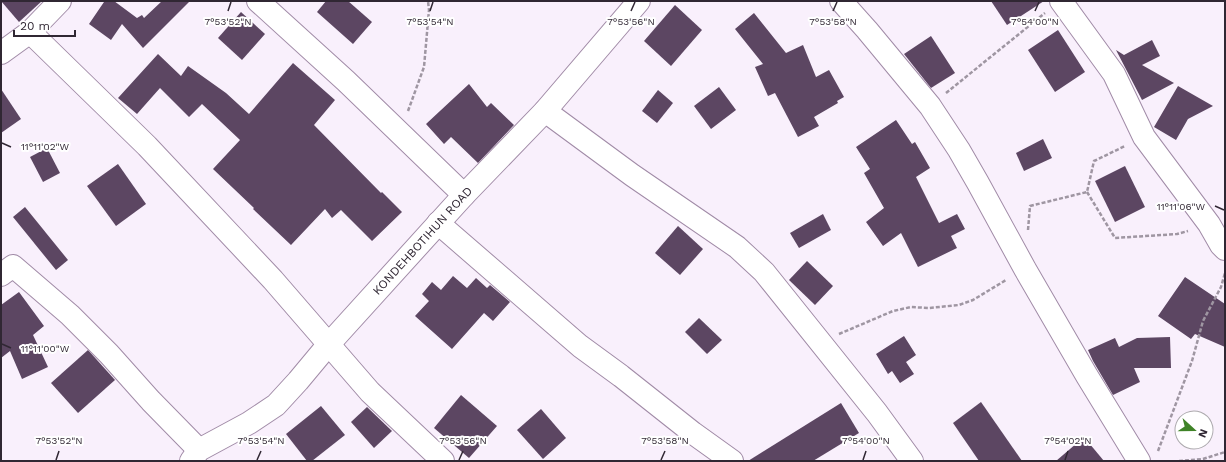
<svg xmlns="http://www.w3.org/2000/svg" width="1226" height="462" viewBox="0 0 1226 462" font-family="'Work Sans',sans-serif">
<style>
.building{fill:#5c4662}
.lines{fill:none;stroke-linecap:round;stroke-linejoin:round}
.street-casing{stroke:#a18ba7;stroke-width:24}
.path{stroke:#9f96a2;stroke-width:2.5;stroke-dasharray:4 2;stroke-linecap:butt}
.street{stroke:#fff;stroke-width:22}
.ticks{fill:none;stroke:#302733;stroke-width:1.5}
.labels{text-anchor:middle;stroke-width:4;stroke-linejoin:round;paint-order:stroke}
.street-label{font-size:12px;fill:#302733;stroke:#fff}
.ticks-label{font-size:10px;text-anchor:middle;fill:#302733;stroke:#fff;stroke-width:4;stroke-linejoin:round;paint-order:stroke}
</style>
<rect width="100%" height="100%" fill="#f9f0fc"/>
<g class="building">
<polygon points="1,1 42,1 19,22"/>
<polygon points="103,1 114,1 137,18 142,15 144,18 162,1 190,1 143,48 122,24 111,40 89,24 104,2"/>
<polygon points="326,1 348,1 372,22 353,44 317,12"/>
<polygon points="991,1 1044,1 1007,25"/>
<polygon points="675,5 702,30 671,66 644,41"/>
<polygon points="241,12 265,34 242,60 218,38"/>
<polygon points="754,13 786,53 803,45 816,77 829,70 844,97 837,101 838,103 814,117 819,126 798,137 775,93 768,96 755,67 763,64 735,29"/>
<polygon points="1058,30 1085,72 1055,92 1028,50"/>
<polygon points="931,36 955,73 931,88 904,54"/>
<polygon points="1152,40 1160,56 1142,65 1174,83 1142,100 1116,50 1124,55"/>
<polygon points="158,54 181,76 188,66 226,93 249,114 293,63 335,100 314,125 381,193 382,192 402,212 372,241 341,210 332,218 325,209 291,245 253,209 254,208 213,169 240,140 202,104 189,117 160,88 137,114 118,98"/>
<polygon points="469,84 487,107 491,103 514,125 478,163 451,137 444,144 426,124"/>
<polygon points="1178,86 1213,106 1188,119 1176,140 1154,127"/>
<polygon points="719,87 736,110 711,129 694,106"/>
<polygon points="1,89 21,119 1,133"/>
<polygon points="658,90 673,103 657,123 642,111"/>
<polygon points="896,120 912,144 915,142 930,168 916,177 939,223 957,214 965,229 951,236 957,248 918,267 901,233 883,246 866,222 884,208 864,173 870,169 856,147"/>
<polygon points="1043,139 1052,158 1024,171 1016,153"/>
<polygon points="47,148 60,173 43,182 30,157"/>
<polygon points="118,164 146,204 116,226 87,186"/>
<polygon points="1125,166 1145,207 1115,222 1095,181"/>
<polygon points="25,207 68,260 56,270 13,217"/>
<polygon points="823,214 831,230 799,248 790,233"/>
<polygon points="678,226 703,249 680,275 655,253"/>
<polygon points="807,261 833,286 815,305 789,280"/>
<polygon points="453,276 467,288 476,278 487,288 490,285 510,302 493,321 484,313 452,349 415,316 429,301 422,294 432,282 441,290"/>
<polygon points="1185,277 1225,304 1225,347 1195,334 1191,339 1158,316"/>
<polygon points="19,292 44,326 33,335 48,367 22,379 10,351 1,358 1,305"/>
<polygon points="699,318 722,340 707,354 685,332"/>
<polygon points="904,336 916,355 906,362 914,374 900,383 892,371 888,374 876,354"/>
<polygon points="1170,337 1171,368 1134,368 1140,382 1113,395 1093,361 1088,350 1115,338 1119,347 1137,338"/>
<polygon points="88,350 115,380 78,413 51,383"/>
<polygon points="461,395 497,426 469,458 434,428"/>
<polygon points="981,402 1022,461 979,461 953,423"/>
<polygon points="841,403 859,433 813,461 748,461"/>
<polygon points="321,406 345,435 312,461 307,461 286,434"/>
<polygon points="367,407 392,431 374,448 351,422"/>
<polygon points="541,409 566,438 543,459 517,430"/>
<polygon points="1084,437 1104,461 1056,461"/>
</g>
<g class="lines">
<g class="street-casing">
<g id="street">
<polyline points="258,1 346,81 464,195"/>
<polyline points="841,1 867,30 930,106 959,150 978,183 1025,269 1087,376 1139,461"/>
<polyline points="1061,1 1114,74 1144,137 1209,224 1221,245 1225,249"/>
<polyline points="30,32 147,146 273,280 370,392 443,461"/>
<polyline points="1,53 30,32 60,1"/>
<polyline points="545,111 632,175 737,247 764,272 877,413 912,461"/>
<polyline points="438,223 580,346 621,376 693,433 732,461"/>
<polyline points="1,275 13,266 70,315 109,354 151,401 199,450"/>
<path id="s1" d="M191,461l8,-11 50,-27 27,-18 22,-24 30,-36 136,-150 81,-84 94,-110"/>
</g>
</g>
<g class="path">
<polyline points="946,93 1045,13"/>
<polyline points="408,111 424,67 429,10 428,1"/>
<polyline points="1087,192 1115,238 1177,234 1188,231"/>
<polyline points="1028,230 1030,206 1087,192 1094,161 1125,146"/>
<polyline points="839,334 893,311 911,307 929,308 959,305 973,300 1006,280"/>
<polyline points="1158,451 1192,361 1203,321 1221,287 1225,273"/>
<polyline points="1179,461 1203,459 1225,452"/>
</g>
<use href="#street" class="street"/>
</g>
<path class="ticks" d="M228,11l3,-9M430,11l3,-9M631,11l4,-9M833,11l4,-9M1035,11l4,-9M2,143l9,4M1215,206l9,4M2,344l9,4M56,460l3,-9M257,460l4,-9M459,460l4,-9M661,460l4,-9M863,460l3,-9M1065,460l3,-9"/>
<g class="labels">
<g class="street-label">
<text dy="4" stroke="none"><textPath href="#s1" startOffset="323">KONDEHBOTIHUN ROAD</textPath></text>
</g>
</g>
<g class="ticks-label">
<text x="1035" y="25">7°54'00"N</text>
<text x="228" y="25">7°53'52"N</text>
<text x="430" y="25">7°53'54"N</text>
<text x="631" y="25">7°53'56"N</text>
<text x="833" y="25">7°53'58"N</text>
<text x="45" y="150">11°11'02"W</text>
<text x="1181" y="210">11°11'06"W</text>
<text x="45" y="352">11°11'00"W</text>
<text x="59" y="444">7°53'52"N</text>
<text x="261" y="444">7°53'54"N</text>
<text x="463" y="444">7°53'56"N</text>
<text x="665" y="444">7°53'58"N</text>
<text x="866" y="444">7°54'00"N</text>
<text x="1068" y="444">7°54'02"N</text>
</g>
<rect width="1226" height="462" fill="none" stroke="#302733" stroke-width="4"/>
<g transform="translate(1194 430) rotate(111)"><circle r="19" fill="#ffffff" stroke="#aca9ad"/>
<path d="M0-3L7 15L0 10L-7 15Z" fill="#3f8327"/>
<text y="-6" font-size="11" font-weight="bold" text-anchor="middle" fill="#302733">N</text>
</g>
<path d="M14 30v6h61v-6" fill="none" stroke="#302733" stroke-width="2"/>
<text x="20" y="30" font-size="12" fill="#302733" stroke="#ffffff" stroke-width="3" paint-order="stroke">20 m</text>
</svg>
